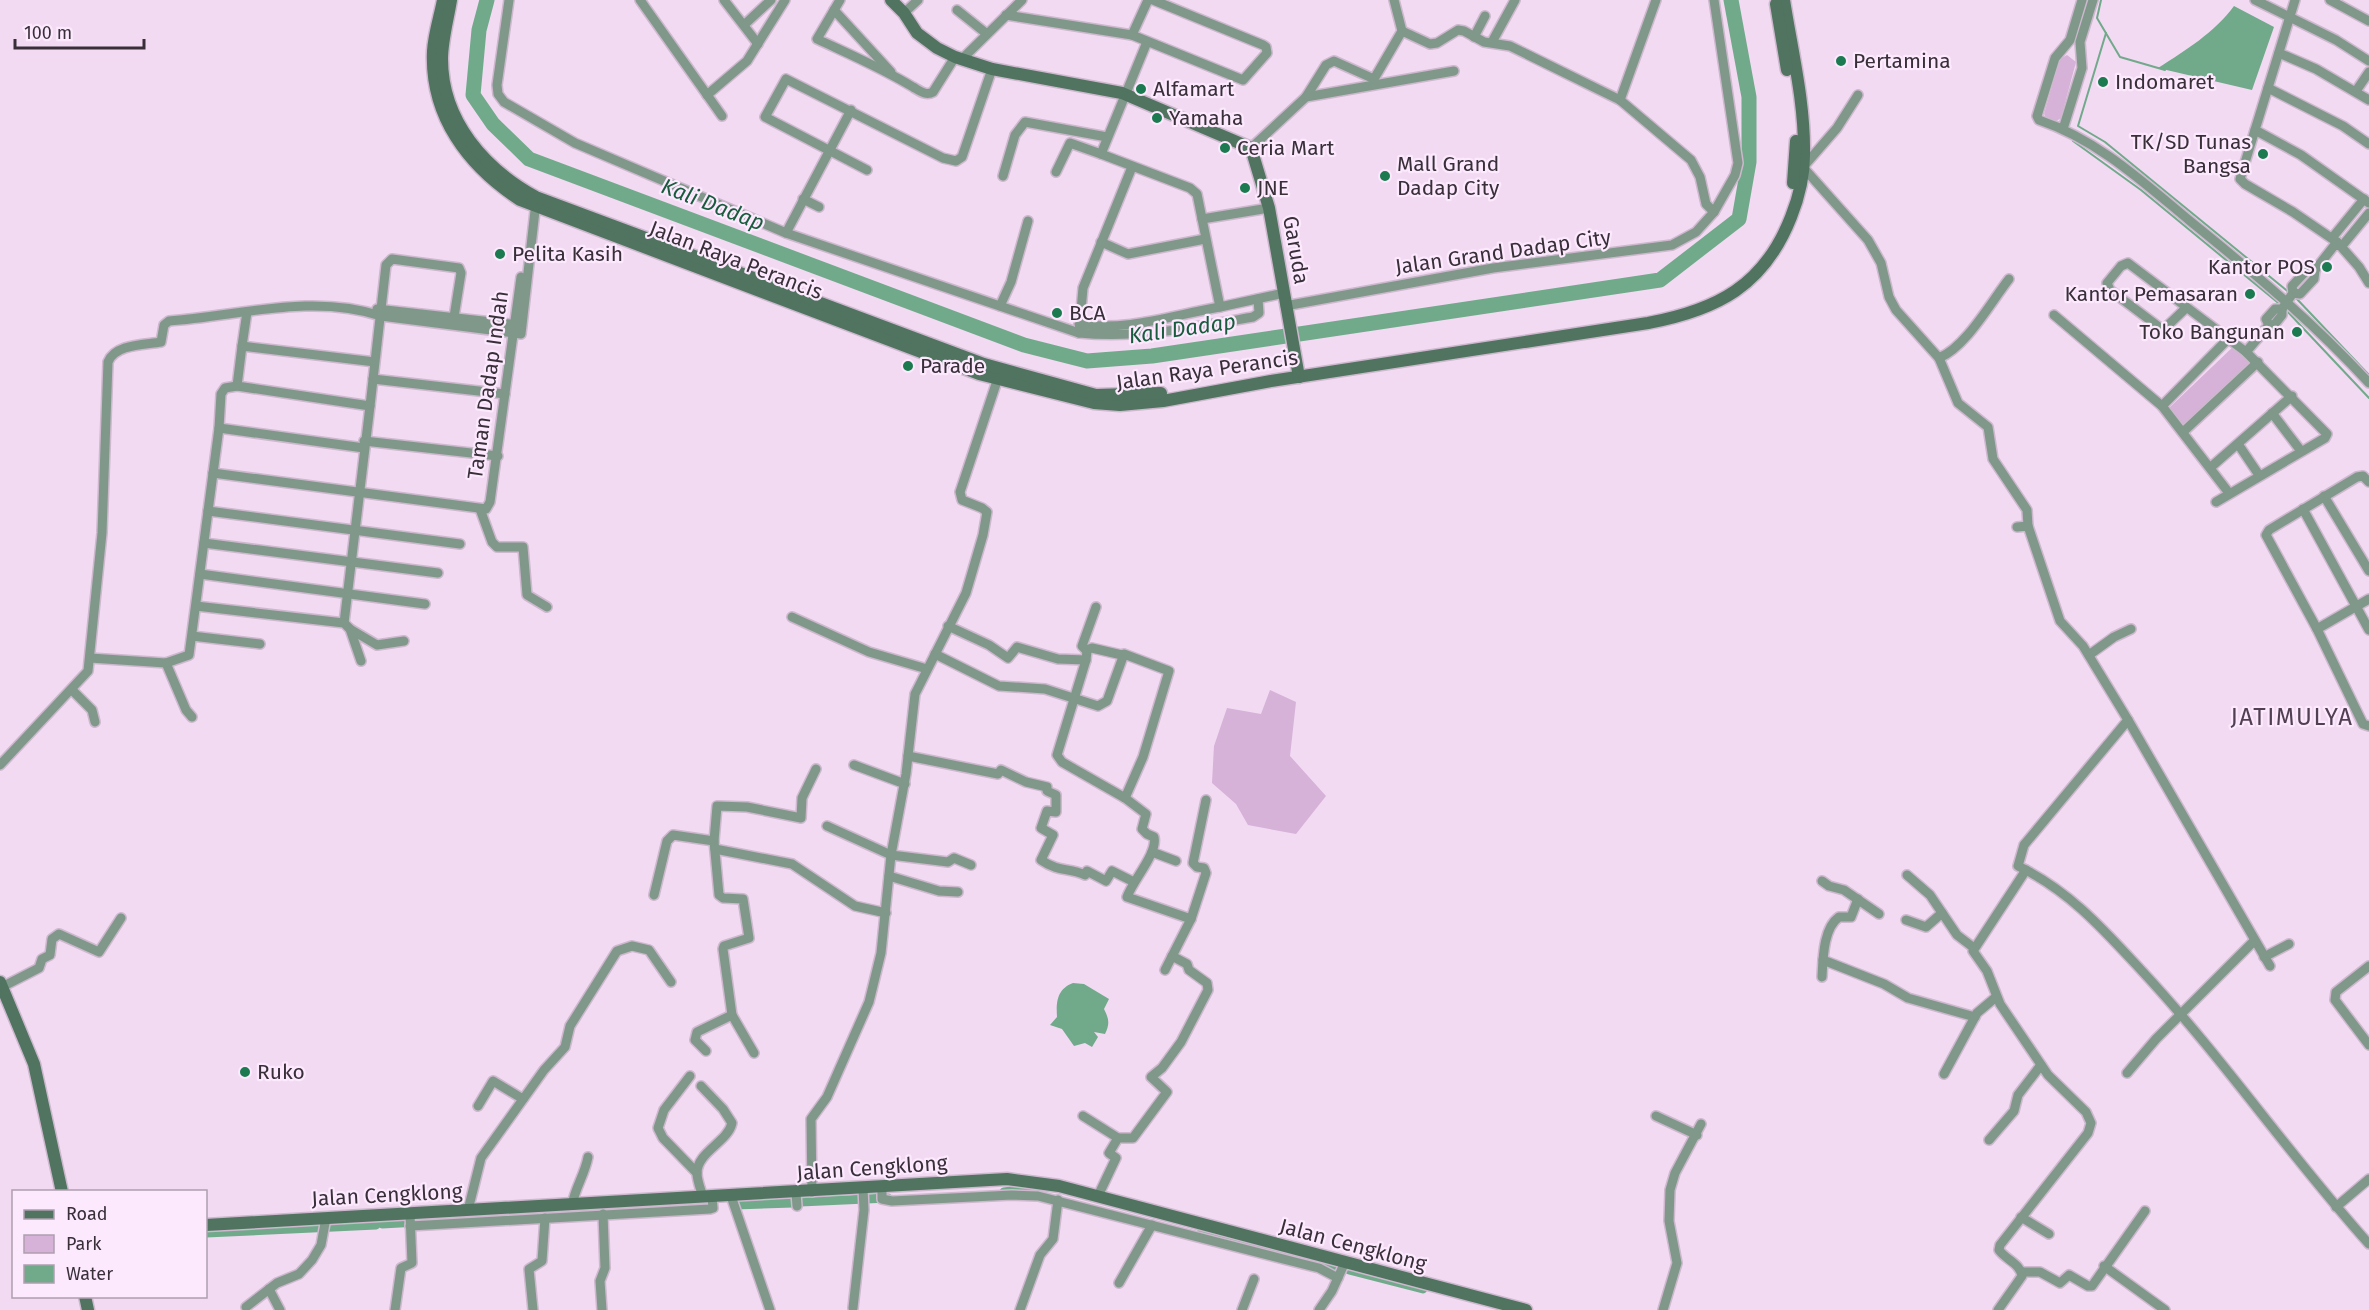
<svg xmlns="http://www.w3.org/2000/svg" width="2369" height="1310" viewBox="0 0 2369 1310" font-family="'Fira Sans',sans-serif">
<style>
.green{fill:#d6b1d8}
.water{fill:#71aa8a}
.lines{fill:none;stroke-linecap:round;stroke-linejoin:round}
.stream{stroke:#71aa8a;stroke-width:2}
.canal{stroke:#71aa8a;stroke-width:9}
.river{stroke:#71aa8a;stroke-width:15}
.street-casing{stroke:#cdb8ce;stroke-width:12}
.secondary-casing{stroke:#cdb8ce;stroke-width:15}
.street{stroke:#80988a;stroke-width:9}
.secondary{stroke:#507460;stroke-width:12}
.poi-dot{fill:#1b7a50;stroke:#fce9fd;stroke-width:2}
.labels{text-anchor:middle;stroke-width:4.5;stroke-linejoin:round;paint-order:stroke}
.poi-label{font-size:21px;fill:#382f39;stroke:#fce9fd;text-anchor:start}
.street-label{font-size:21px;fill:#382f39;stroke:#fce9fd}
.water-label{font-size:22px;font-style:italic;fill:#185c3d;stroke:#fce9fd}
.quarter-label{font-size:24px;letter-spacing:1.5px;fill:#523f53;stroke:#fce9fd}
</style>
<rect width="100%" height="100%" fill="#f2daf3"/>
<g class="green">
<polygon points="2067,55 2076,62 2061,118 2055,122 2048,120 2044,114 2060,59"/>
<polygon points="2235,345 2251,362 2184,426 2169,408"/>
<polygon points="1270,690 1296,702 1290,756 1326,796 1296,834 1248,825 1236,804 1212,783 1214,746 1227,708 1261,714"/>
</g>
<g class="water">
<path d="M2234,6l40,21 -22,63 -94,-22c28,-18 56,-35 76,-62z"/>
<path d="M1073,983l11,1 25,15 -5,10c5,10 6,15 1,25l-11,-2 4,5 -6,10 -7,-4 -11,3 -12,-17 -12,-4 7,-8c-1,-15 0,-28 16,-34z"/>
</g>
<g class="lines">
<g class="stream">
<polyline points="2101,0 2097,18 2120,57 2165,70"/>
<polyline points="2106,33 2078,126 2105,142 2291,294"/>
<polyline points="2074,137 2073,141 2141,190 2282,306"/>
<polyline points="2295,297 2369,375"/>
<polyline points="2286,310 2369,398"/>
</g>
<g class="canal">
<polyline points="1004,1192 1041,1187"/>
<polyline points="800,1202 888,1198"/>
<polyline points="735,1205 793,1203"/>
<polyline points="590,1209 626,1210"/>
<polyline points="461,1219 582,1210"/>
<polyline points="382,1224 418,1222"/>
<polyline points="1202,1231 1335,1266"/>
<polyline points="206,1233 376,1225"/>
<polyline points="1349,1270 1423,1289"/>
</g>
<polyline class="river" points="487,0 479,30 473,95 493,124 529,159 1024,345 1087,361 1152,356 1660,280 1739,219 1749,162 1749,97 1731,0"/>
<g class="street-casing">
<g id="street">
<path d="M509,0l-12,85 1,9 6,8 71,41 211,90 293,100c58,6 117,-6 174,-16l6,-4 -1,-14"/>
<polyline points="640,0 722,116"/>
<polyline points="724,0 758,44"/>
<path d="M840,0l-23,39c32,15 65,29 96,48 7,4 13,9 20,5l22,-35"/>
<polyline points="1148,0 1132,35 1243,80 1267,53 1266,47 1263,45 1153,0"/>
<path d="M2082,0l-12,40 -15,18 -18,58 2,4c59,20 104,62 151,101 63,51 124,102 179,162"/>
<polyline points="2255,0 2336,40 2369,61"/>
<polyline points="2295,0 2255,130 2301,155 2369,203"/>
<polyline points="2330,0 2369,21"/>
<polyline points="834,10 891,72"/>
<polyline points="957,10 987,34"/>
<polyline points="904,13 918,0"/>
<polyline points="1006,15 1132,35"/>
<polyline points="744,25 771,0"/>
<polyline points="1402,31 1430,44 1437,43 1458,30 1464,31 1484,42 1510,46 1620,100 1691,160 1700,177 1706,204 1714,212"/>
<polyline points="1474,37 1485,16"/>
<polyline points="1147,42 1101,154 1190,188 1197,194 1220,307 1284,293"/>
<polyline points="1492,42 1515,0"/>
<polyline points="2279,53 2316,69 2369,100"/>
<polyline points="962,59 1022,0"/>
<polyline points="2268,88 2343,126 2369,144"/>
<polyline points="2356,91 2369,72"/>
<polyline points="707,95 747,61 785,0"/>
<polyline points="1306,97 1326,65 1334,61 1374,79 1402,31 1394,0"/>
<polyline points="1620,100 1656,0"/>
<polyline points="2063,129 2082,68 2080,42 2093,0"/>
<polyline points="2255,130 2240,179 2245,184 2293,212 2337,242"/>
<polyline points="1251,148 1306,97 1454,71"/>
<polyline points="1801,165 1868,240 1881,263 1889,297 1896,310 1939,358 1958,403 1988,427 1993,459 2027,510 2028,526"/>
<polyline points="1804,166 1837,128 1858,95"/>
<polyline points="867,170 765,117 786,79 943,158 956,161 962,157 992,69"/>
<polyline points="1056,172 1070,143 1101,154"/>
<polyline points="1003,176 1015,135 1025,122 1107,137"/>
<polyline points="803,199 819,207"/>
<polyline points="1202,219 1269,208"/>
<polyline points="786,233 851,110"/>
<polyline points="2332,238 2364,199"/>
<polyline points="1101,242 1128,254 1205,239"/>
<polyline points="2342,246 2369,213"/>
<polyline points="2293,293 2300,294 2314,279 2315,270 2337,242 2359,267 2369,283"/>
<polyline points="1000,306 1011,282 1028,221"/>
<polyline points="1285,306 1493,268 1672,245 1696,232 1714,212 1735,175 1738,163 1714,0"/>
<polyline points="2186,308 2163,330 2110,290 2107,283 2121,266 2128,263 2246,352 2327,434 2325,438 2216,502"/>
<polyline points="377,309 518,325"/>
<polyline points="2054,315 2162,406 2229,493"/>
<path d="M1079,324c47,8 94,-9 141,-17"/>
<polyline points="2269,325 2266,319 2275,309 2282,309 2293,293 2292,286 2306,271 2315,270"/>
<polyline points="1079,333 1083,288 1132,167"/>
<polyline points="242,346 247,312"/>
<polyline points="2246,352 2269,325 2274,325 2282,315 2282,309"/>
<path d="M1939,358c27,-11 52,-56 70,-79"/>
<polyline points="375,362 370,406 237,386 242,346 375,362 386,265 392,259 459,268 461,273 454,317"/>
<polyline points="373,379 505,394"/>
<polyline points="2162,406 2229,338"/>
<polyline points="2272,413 2301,451"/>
<polyline points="219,428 364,448"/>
<polyline points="2183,432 2258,362"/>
<polyline points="364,441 498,456"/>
<polyline points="2238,444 2259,475"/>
<polyline points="2211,467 2292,396"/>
<polyline points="213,473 486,509 490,502 521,277"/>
<polyline points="2369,482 2363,476 2357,477 2269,530 2266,535 2317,629 2363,724 2369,726"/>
<polyline points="2324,496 2369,571"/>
<polyline points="480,509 492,542 497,547 523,547 527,595 547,607"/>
<polyline points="2303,509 2369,630"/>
<polyline points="208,511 460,544"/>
<path d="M2017,527l11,-1 32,95 23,25 45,74 -104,125 -6,21c52,25 86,64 124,105 81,87 148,185 227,273"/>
<polyline points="204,543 438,573"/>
<polyline points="200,574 425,604"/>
<polyline points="196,606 344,623 350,629 361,661"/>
<path d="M1096,607l-14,39 5,5 -1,9 -29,95 5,7 63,36 21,16 -4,15 5,5 7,3c4,16 -21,43 -27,60l64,22"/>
<polyline points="792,617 869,652 927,669"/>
<polyline points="344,623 370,406"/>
<polyline points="948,626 989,645 1008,658 1017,647 1058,659 1086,660"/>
<polyline points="350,629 377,645 404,641"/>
<polyline points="2317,629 2369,599"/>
<polyline points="192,636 260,644"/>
<polyline points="1086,650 1092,648 1122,655"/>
<polyline points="935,654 999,686 1045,689 1098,706 1107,701 1124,654 1169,671 1143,757 1125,798"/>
<polyline points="2089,655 2114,637 2131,629"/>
<polyline points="90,658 166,663 189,655 219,428 221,394 225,388 237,386"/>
<polyline points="166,663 186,710 192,717"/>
<polyline points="72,690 92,710 95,722"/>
<polyline points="2128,720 2270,966"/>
<path d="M908,756l90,18 3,-4 25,12 21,5v4l9,4v17l-9,-1 -6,17 12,7 -12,25c19,13 27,7 44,15l2,-4 19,10 6,-10 22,11"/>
<path d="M0,765l88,-94 14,-138 6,-171c7,-18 36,-17 53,-20l3,-17 5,-4c70,-5 143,-28 212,-5l140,18 15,-132"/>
<polyline points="854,765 905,784"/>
<polyline points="827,826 891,855 948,862 954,858 971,865"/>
<polyline points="715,849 792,864 855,906 886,913"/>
<polyline points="1152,852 1176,861"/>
<polyline points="1907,875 1930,895 1957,935 1974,948"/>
<polyline points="889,876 939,891 958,892"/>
<polyline points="1822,881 1829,886 1844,890 1879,914"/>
<polyline points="654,895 667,841 673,835 714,841"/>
<polyline points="1906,920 1926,927 1942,913"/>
<polyline points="2264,957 2289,944"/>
<polyline points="1823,960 1884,984 1908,998 1975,1017"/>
<polyline points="2369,966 2336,992 2335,1000 2369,1045"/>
<polyline points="1165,970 1191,919 1206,873 1204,868 1197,867 1193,863 1206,800"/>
<path d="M1822,977c1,-17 1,-49 17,-60h12l7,-18"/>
<polyline points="2,987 39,968 42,959 50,955 52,939 59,934 99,952 121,918"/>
<polyline points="706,1051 695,1040 697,1032 732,1015"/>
<polyline points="754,1053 732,1015 723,949 724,946 749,938 743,899 723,898 719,895 714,841 717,806 747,807 801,818 802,798 816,769"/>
<polyline points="2127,1073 2156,1039 2254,941"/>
<polyline points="1944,1074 1977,1013 1996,997"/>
<polyline points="690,1076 664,1110 658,1128 663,1138 697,1173"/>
<path d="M701,1086l22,23 9,14c-4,19 -35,29 -35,50 0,8 4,17 6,24"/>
<polyline points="478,1106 493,1081 523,1099"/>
<polyline points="1083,1116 1118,1138"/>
<polyline points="1656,1116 1697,1135"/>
<polyline points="1989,1140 2014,1111 2018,1095 2041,1065"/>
<polyline points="882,1186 882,1199 892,1201 1012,1195 1038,1196 1295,1262 1319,1268 1338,1278"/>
<polyline points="812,1192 811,1119 827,1097 869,1002 881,953 891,855 906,774 915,694 966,593 983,535 987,512 982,508 962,500 960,492 999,375"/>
<polyline points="796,1193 797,1206"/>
<polyline points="731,1196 770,1310"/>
<polyline points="1098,1196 1116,1158 1109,1153 1118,1138 1133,1138 1167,1092 1151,1077 1162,1068 1181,1042 1208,990 1207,983 1189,970 1187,964 1172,956"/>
<path d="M572,1205c3,-17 13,-31 16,-48"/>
<polyline points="2336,1207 2369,1179"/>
<polyline points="468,1210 481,1158 544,1070 565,1047 570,1026 617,951 632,946 649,950 671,982"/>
<polyline points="2021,1217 2049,1234"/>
<polyline points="410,1226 710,1209 713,1208 712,1197"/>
<polyline points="2104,1266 2165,1310"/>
<polyline points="2022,1272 2040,1272 2060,1283 2069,1275 2088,1286 2092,1286 2145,1211"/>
<polyline points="1119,1283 1152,1225"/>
<polyline points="269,1289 280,1310"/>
<polyline points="246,1307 277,1283 299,1274 312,1260 321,1245 326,1218"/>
<polyline points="853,1308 864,1210 863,1188"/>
<polyline points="395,1310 401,1268 412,1263 410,1214"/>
<polyline points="533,1310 529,1269 542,1261 545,1218"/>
<polyline points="602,1310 600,1281 605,1268 603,1214"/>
<polyline points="1020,1310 1040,1255 1053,1239 1058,1200"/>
<polyline points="1242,1310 1254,1279"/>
<polyline points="1319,1310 1332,1291 1345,1262"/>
<polyline points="1663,1310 1677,1263 1669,1221 1670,1190 1675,1173 1701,1124"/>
<path d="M1998,1310l24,-34c-2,-13 -16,-16 -23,-26l1,-5 88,-112 3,-10 -5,-11 -38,-37 -48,-71 -13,-33 -14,-20 53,-81"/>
</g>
</g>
<g class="secondary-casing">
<g id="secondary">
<path d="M443,0c-3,16 -9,34 -10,51 -3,65 35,115 87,149l459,174 115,29 26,2 43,-4 108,-20 377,-58c69,-13 116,-37 143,-106 8,-20 13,-41 13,-62 1,-52 -12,-104 -20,-155"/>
<path d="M451,0c-3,19 -9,40 -9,59 0,62 43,110 94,138l448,167 112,31 65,-2"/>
<polyline points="891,0 904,13 917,33 937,48 955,57 992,69 1122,93 1251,148 1269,208 1299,377"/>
<polyline points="1776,4 1787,70"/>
<polyline points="1793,183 1796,141"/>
<polyline points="0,982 34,1064 62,1192"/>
<polyline points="206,1225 1007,1179 1059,1186 1526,1310"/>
<polyline points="85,1296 88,1310"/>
</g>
</g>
<use href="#street" class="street"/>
<use href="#secondary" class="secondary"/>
</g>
<g class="poi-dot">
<circle cx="1841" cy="61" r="6"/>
<circle cx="2103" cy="82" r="6"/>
<circle cx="1141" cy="89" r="6"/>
<circle cx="1157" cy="118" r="6"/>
<circle cx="1225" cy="148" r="6"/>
<circle cx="2263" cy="154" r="6"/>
<circle cx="1385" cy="176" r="6"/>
<circle cx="1245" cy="188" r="6"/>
<circle cx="500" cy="254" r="6"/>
<circle cx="2327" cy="267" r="6"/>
<circle cx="2250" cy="294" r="6"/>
<circle cx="1057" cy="313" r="6"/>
<circle cx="2297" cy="332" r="6"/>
<circle cx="908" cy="366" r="6"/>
<circle cx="245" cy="1072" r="6"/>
</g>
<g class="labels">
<g class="poi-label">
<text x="1853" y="68">Pertamina</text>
<text x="2115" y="89">Indomaret</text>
<text x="1153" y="96">Alfamart</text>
<text x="1169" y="125">Yamaha</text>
<text x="2251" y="149" text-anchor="end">TK/SD Tunas<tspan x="2251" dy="24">Bangsa</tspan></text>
<text x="1237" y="155">Ceria Mart</text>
<text x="1397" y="171">Mall Grand<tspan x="1397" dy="24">Dadap City</tspan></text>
<text x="1257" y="195">JNE</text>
<text x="512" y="261">Pelita Kasih</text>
<text x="2315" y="274" text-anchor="end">Kantor POS</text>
<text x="2238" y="301" text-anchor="end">Kantor Pemasaran</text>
<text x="1069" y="320">BCA</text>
<text x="2285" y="339" text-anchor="end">Toko Bangunan</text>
<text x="920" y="373">Parade</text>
<text x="257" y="1079">Ruko</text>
</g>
<g class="street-label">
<text transform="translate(1296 250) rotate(80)" y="7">Garuda</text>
<text transform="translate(1503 252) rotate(-8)" y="7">Jalan Grand Dadap City</text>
<text transform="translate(736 260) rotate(21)" y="7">Jalan Raya Perancis</text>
<text transform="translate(1207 370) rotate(-8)" y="7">Jalan Raya Perancis</text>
<text transform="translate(488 385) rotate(-82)" y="7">Taman Dadap Indah</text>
<text transform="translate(872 1168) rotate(-4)" y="7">Jalan Cengklong</text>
<text transform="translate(387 1195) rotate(-3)" y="7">Jalan Cengklong</text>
<text transform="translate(1353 1245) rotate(15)" y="7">Jalan Cengklong</text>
</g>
<g class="water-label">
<text transform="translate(713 204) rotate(21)" y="8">Kali Dadap</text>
<text transform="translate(1182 328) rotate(-8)" y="8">Kali Dadap</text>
</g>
<g class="quarter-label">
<text x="2292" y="725">JATIMULYA</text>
</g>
</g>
<rect x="12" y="1190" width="195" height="108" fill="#fce9fd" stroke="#ae9faf" stroke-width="1.5"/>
<rect x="24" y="1210" width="30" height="9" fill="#507460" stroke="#ae9faf" stroke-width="1.5"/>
<text x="66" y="1220" font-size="18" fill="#382f39">Road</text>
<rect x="24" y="1235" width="30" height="18" fill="#d6b1d8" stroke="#ae9faf" stroke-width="1.5"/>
<text x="66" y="1250" font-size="18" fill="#382f39">Park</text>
<rect x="24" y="1265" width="30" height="18" fill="#71aa8a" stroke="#ae9faf" stroke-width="1.5"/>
<text x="66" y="1280" font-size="18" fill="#382f39">Water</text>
<path d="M15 39v9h129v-9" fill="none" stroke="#382f39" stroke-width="3"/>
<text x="24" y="39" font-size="18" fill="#382f39" stroke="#fce9fd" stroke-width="4.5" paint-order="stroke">100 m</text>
</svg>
